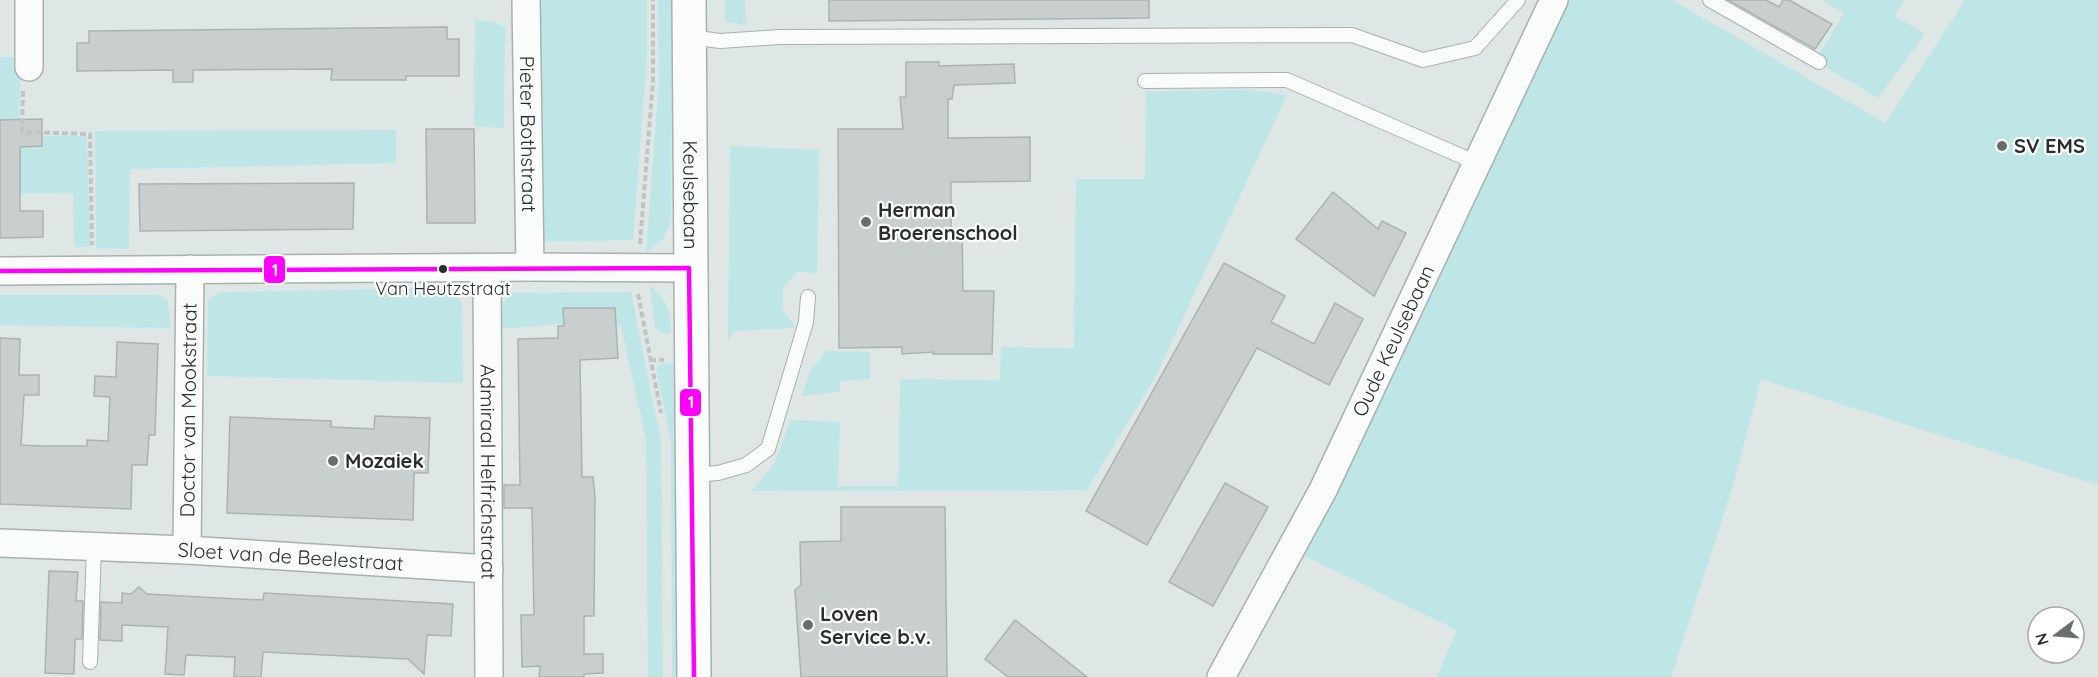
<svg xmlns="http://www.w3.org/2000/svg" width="2098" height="677" viewBox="0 0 2098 677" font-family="Quicksand,sans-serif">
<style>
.green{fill:#bee6e7}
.building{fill:#c9cfcf;stroke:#acb2b2;stroke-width:1.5}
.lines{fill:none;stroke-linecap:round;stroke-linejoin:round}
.service-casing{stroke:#a9b0b0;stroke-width:16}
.minor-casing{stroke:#a9b0b0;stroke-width:30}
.tertiary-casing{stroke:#a9b0b0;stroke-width:36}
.path{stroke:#c2c4c4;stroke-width:4;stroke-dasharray:6 3;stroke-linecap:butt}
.service{stroke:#fafbfb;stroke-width:14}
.minor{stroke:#fafbfb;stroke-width:27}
.tertiary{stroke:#fafbfb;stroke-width:33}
.bus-1-casing{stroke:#fff;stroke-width:9}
.bus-1{stroke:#f0f;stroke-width:4.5}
.poi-dot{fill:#686e6e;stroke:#fff;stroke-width:2}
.bus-dot{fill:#292e2e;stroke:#fff;stroke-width:2}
.labels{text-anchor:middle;stroke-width:4.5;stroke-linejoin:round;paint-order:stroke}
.bus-label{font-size:18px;fill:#292e2e;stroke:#fff}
.street-label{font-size:20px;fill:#292e2e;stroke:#fff}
.poi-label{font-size:20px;font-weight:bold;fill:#292e2e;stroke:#fff;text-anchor:start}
.line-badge{stroke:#fff;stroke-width:2}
.badge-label{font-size:16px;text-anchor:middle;font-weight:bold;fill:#fff}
</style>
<rect width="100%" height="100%" fill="#dee6e6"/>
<g class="green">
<polygon points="537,0 647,0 647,55 633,240 538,242"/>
<polygon points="658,0 672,0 671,220 663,239 646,253 659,81"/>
<polygon points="725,0 745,0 746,25 725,21"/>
<polygon points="1563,0 1672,0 1885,123 1965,0 2098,0 2098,485 1761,379 1733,486 1671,677 1437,677 1457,630 1298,553"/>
<polygon points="1822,0 1904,0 1895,16 1925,34 1878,98 1815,61 1844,13"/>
<polygon points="475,20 493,22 505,27 504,128 474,126"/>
<polygon points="0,57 21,57 19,136 87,136 90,247 74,247 73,193 0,194"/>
<polygon points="1249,90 1287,95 1155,378 1087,490 752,491 775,463 790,420 840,422 838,486 897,486 899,467 900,379 1000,380 1001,347 1074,348 1076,179 1145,179 1146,91"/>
<polygon points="396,130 396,163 130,169 129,249 96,248 95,131"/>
<polygon points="730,146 819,150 817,274 798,271 783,287 783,310 796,328 735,331 728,340"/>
<path d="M650,286c17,12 21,27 21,47h-9l-7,-6z"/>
<polygon points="448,288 462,302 463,383 207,376 208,301 220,292"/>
<polygon points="631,292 661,442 663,677 648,677 646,440 621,326 559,324 498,329 500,307 512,293"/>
<polygon points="0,295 158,295 168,301 171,328 0,325"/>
<polygon points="827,351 870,352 870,379 840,381 840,392 802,396 810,371"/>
<polygon points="673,363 679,677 672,677 671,441 656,370 659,364"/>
</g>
<g class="building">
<polygon points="829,0 1149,0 1149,18 829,21"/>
<polygon points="1728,0 1766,0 1779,7 1783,0 1789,0 1832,24 1815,49"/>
<polygon points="447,27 447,39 459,39 459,76 406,76 406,80 331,80 332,69 193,70 193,82 173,82 173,70 77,71 77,43 89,43 89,31"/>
<polygon points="906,62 939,62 939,66 1014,64 1015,83 954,85 952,99 948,99 948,138 1030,137 1030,181 951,182 951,229 962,230 963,291 994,291 992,354 933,354 933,352 902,354 902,347 839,348 838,129 903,129 900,97 906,97"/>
<polygon points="42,119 42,146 20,147 20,211 43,211 43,237 0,238 0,120"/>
<polygon points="426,129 474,129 475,223 427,223"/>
<polygon points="354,183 353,229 140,231 139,184"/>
<polygon points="1333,192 1378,229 1382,221 1406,233 1374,296 1296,239"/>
<polygon points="1224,263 1285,296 1271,322 1314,344 1335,303 1363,319 1329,385 1257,348 1147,545 1086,511"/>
<polygon points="563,308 615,308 618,358 580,360 582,477 593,477 595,498 594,616 584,616 584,654 603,654 603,673 584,674 584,677 539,677 540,666 522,667 521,615 534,615 532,508 504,508 504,485 520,485 518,339 558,338 558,326 564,326"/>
<polygon points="0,338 20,339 19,375 39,375 39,395 24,395 21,445 41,446 87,446 87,440 108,441 110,397 94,396 95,376 116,377 117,342 158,344 155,435 149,435 147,465 132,465 131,509 0,504"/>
<polygon points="375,416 430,418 428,473 414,473 413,520 227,513 230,417 331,421 331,427 374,429"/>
<polygon points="1225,483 1268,507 1213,606 1169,582"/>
<polygon points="841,507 945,507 947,677 801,677 795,590 801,585 800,542 841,541"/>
<polygon points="49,571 78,572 76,601 83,601 82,639 75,639 74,674 45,673"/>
<polygon points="139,587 147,594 217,598 263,600 264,593 453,604 451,636 427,635 424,674 408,659 263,652 261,677 234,677 235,657 186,655 184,675 165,674 168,627 122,625 122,641 100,640 101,602 122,603 122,593 131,594"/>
<polygon points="1015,620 1087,677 1008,677 985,659"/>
</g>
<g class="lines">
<g class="service-casing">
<g id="service">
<polyline points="1710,0 1819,62"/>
<polyline points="690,37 720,41 779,37 1352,35 1423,60 1475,48 1518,0"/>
<polyline points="1145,81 1287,80 1477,163"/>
<polyline points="692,475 718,473 746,465 768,449 806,322 808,297"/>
<polyline points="90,662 94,547"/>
</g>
</g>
<g class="minor-casing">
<g id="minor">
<path id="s1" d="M526,0l4,267"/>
<polyline points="29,67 29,0"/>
<path id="s2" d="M487,268l2,409"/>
<polyline points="0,271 530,267 689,268"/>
<path id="s3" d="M0,543l187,7 302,19"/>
<path id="s4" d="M187,550l3,-281"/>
<path id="s5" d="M1221,677l102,-187 231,-490"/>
</g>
</g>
<g class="tertiary-casing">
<g id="tertiary">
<path id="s6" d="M689,0l5,677"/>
</g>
</g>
<g class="path">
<polyline points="23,91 22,132 90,134 92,245"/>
<polyline points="640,244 653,80 653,0"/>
<polyline points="638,294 661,413"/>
<polyline points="650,360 664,360"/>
</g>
<use href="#service" class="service"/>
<use href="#minor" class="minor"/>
<use href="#tertiary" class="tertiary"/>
<g class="bus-1-casing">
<polyline id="bus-1" points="0,271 689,268 694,677"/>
</g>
<use href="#bus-1" class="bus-1"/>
</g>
<g class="poi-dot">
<circle cx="2002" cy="146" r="6"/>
<circle cx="866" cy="222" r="6"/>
<circle cx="333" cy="461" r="6"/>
<circle cx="808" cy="625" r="6"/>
</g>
<circle class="bus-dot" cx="443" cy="269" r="5"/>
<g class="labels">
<g class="bus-label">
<text x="443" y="295">Van Heutzstraat</text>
</g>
<g class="street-label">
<text dy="7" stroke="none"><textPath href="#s1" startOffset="134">Pieter Bothstraat</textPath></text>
<text dy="7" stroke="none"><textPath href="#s6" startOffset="195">Keulsebaan</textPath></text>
<text dy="7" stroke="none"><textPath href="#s5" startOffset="378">Oude Keulsebaan</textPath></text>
<text dy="7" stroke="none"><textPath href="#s4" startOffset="140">Doctor van Mookstraat</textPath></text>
<text dy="7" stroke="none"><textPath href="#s2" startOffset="204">Admiraal Helfrichstraat</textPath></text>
<text dy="7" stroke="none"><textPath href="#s3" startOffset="291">Sloet van de Beelestraat</textPath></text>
</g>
<g class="poi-label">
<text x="2014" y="153">SV EMS</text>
<text x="878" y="217">Herman<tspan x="878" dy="23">Broerenschool</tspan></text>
<text x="345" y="468">Mozaiek</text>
<text x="820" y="621">Loven<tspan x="820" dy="23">Service b.v.</tspan></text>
</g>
</g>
<g class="line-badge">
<rect x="263" y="255" width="23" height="29" rx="6" fill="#f0f"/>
<rect x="679" y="388" width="23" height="29" rx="6" fill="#f0f"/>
</g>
<g class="badge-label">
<text x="275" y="276">1</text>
<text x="691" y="408">1</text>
</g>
<g transform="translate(2056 635) rotate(254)"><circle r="28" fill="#ffffff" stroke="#a9abab" stroke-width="1.5"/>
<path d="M0-4.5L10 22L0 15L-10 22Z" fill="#686e6e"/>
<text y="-9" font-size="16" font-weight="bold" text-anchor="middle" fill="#292e2e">N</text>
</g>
</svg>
